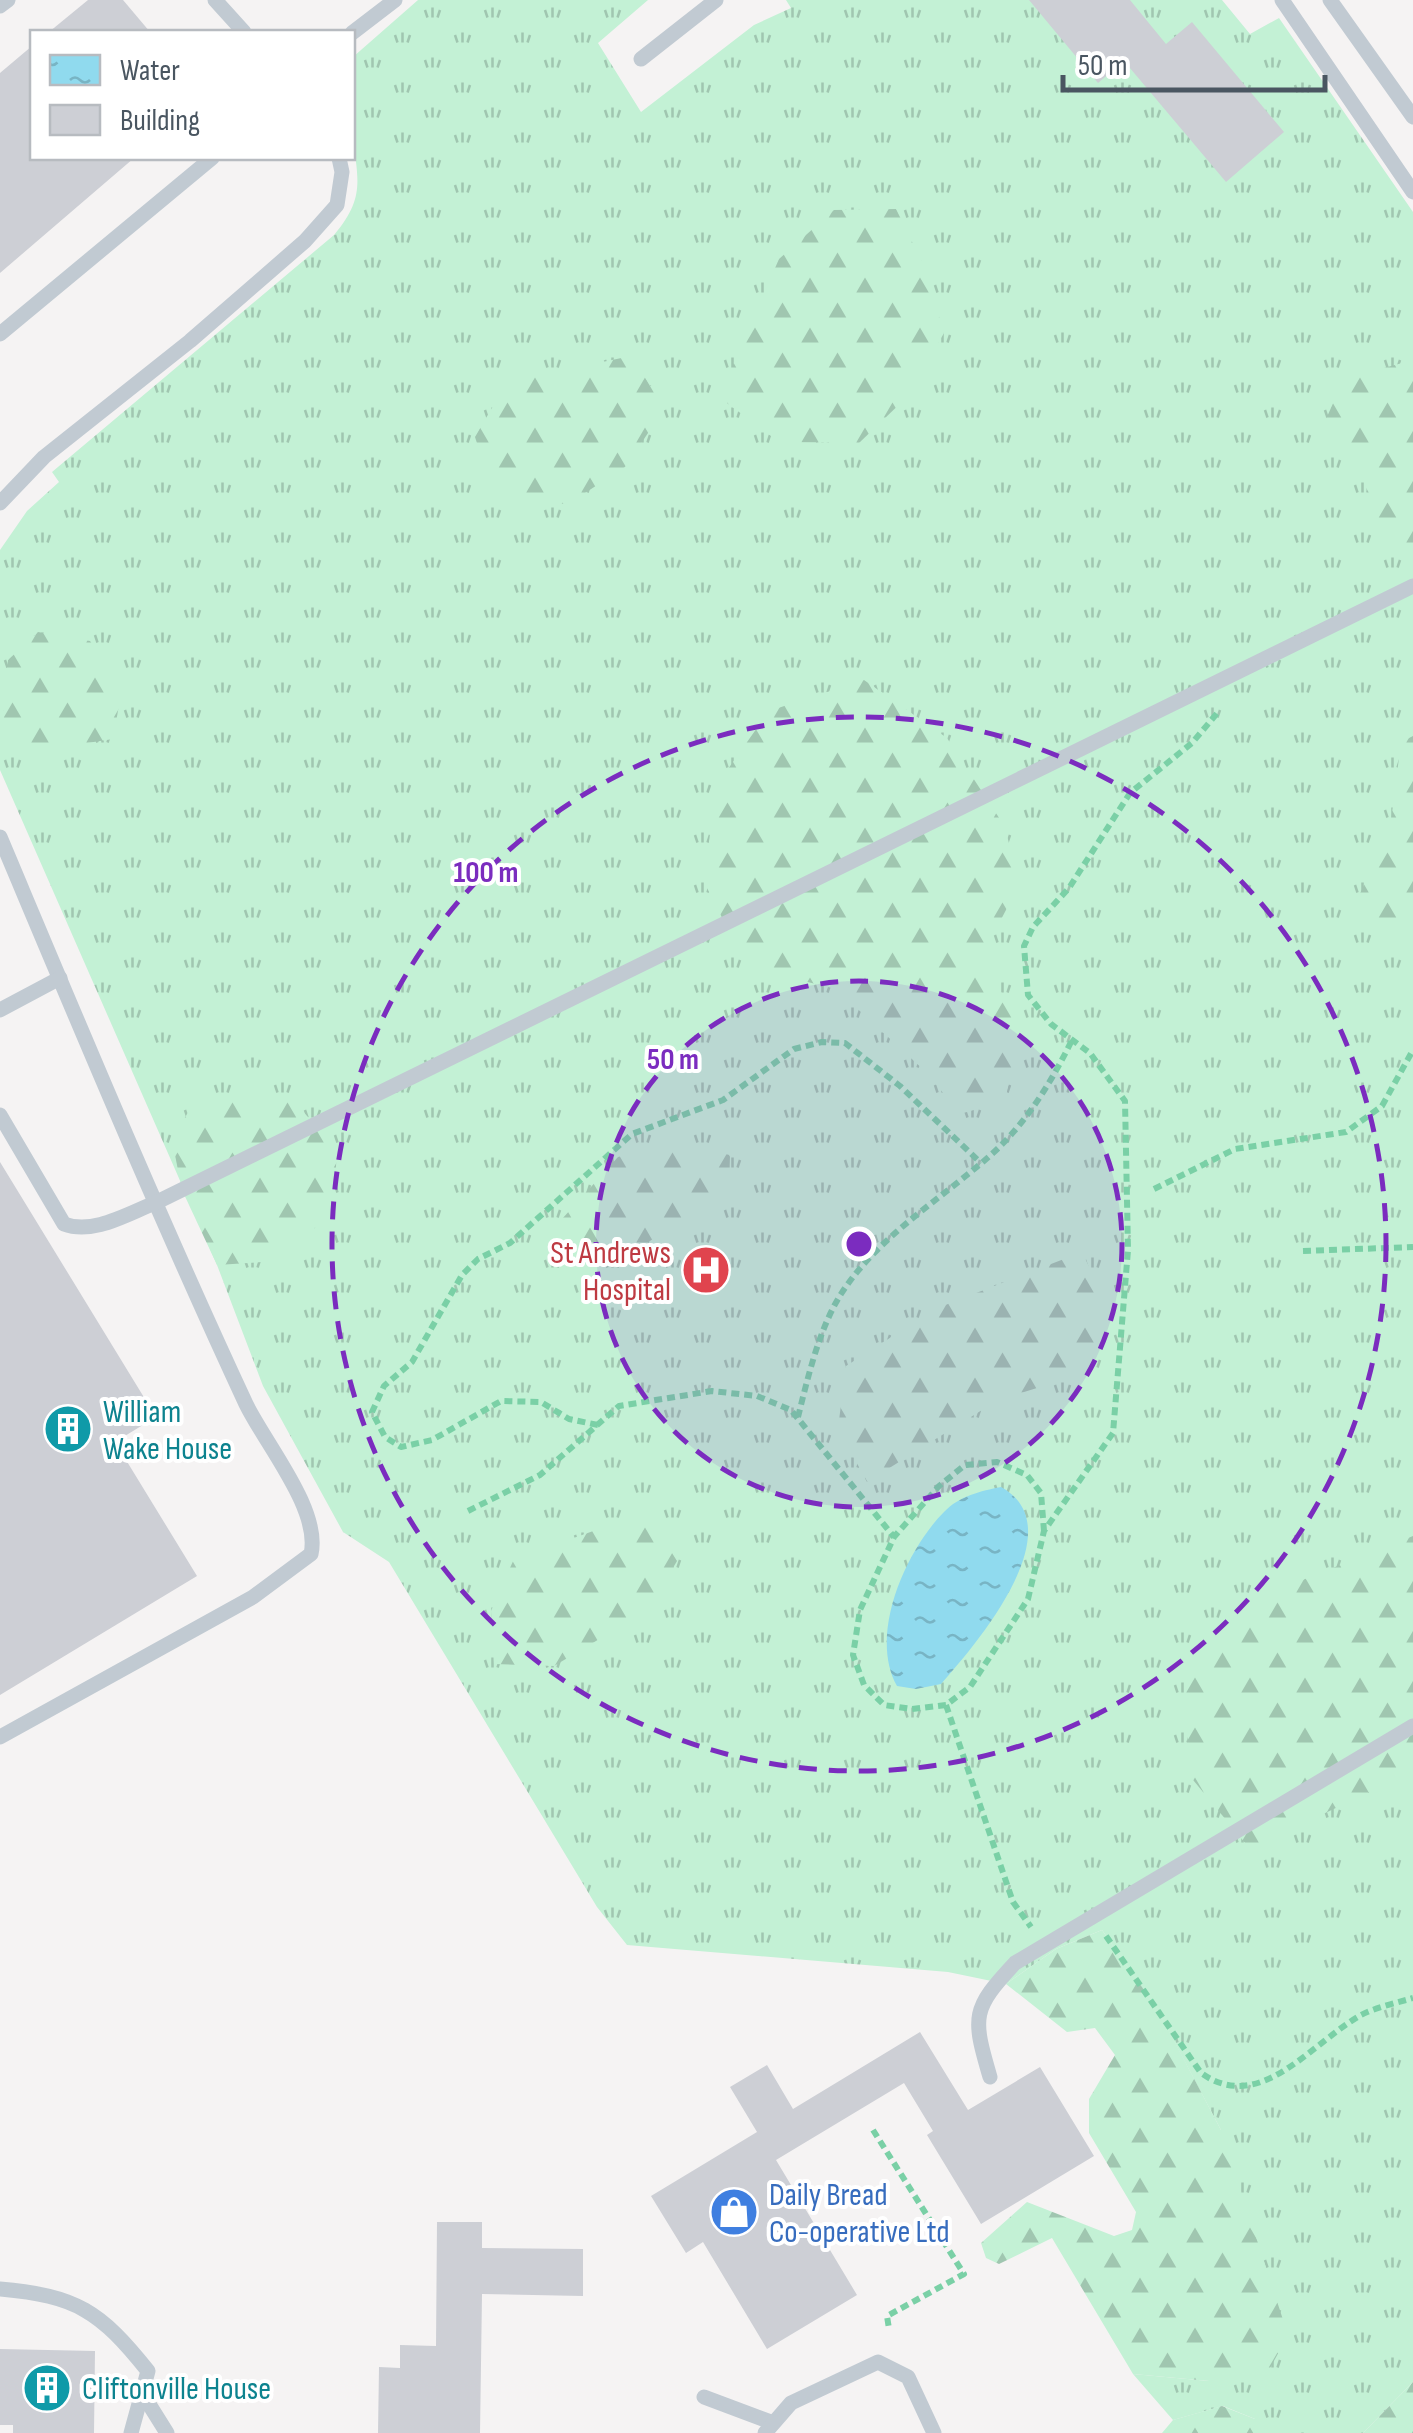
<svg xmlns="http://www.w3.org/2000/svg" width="1413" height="2433" viewBox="0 0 1413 2433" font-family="'Sofia Sans Condensed',sans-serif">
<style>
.grass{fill:url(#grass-tufts)}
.forest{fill:url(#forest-firs)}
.water{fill:url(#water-ripples)}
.building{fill:#cdcfd5}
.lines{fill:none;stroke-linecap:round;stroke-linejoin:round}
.path{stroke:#7ad0a6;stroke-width:6;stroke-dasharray:8 5;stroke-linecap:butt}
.lane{stroke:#c1cad2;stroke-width:15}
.ring{fill:none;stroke:#7b2cbf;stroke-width:5;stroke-dasharray:18 12}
.labels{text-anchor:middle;stroke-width:8;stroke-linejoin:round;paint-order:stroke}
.health-label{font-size:32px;fill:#be3a42;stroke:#fff;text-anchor:end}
.culture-label{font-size:32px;fill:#0d838f;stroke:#fff;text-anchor:start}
.shop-label{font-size:32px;fill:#366cbe;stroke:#fff;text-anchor:start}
.centre{fill:#7b2cbf;stroke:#fff;stroke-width:5}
.ring-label{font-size:30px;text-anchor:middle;font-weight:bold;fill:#7b2cbf;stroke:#fff;stroke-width:8;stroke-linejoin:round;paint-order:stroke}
</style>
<defs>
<pattern id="grass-tufts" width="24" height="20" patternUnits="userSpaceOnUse" patternTransform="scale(2.5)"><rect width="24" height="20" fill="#c3f1d5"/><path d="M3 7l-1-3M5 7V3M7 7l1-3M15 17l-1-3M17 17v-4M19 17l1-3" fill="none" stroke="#a0c6b0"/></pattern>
<pattern id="forest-firs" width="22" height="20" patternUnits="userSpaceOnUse" patternTransform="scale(2.5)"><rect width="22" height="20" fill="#c3f1d5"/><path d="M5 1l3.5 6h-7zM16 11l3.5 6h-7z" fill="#a0c6b0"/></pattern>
<pattern id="water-ripples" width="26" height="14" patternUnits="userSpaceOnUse" patternTransform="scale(2.5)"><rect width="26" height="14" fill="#90daee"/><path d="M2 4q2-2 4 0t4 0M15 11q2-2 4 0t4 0" fill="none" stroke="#78b4c4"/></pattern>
</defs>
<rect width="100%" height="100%" fill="#f5f3f3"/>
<path class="grass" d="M418,0h230l-50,43 43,69 113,-87 37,-17 -5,-8h436l28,34 29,-16 134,194v2170l-50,51h-108v-14l-32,-13 -50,14 -40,-46 76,7 12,-251 -63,-119 -56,-81 -46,19 -50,35 -58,-12 -321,-27 -30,-38 -208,-345 -46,-30 -80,-146 -46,-121 -217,-495v-220l27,-39 32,-29 -7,-10 282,-237c31,-37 24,-54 19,-97 -4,-26 0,-54 0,-81z"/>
<g class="forest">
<polygon points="896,209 923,264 944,333 908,396 859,443 779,442 719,397 779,259 834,210"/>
<polygon points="631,356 665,408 625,467 568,504 495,499 475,437 507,382"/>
<polygon points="1413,360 1413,556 1409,558 1367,511 1366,464 1317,439 1344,379"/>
<polygon points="38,632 90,641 122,688 113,739 29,752 2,733 8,660"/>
<polygon points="864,680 947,738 1005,827 1019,885 984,952 1019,1034 1005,1101 960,1114 927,1073 836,989 747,967 704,882 716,786 769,711"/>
<polygon points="1413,736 1413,917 1407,925 1366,929 1357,900 1390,829 1401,742"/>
<polygon points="198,1095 293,1100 337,1150 333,1216 263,1262 217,1265 182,1190 172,1140"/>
<polygon points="668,1143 730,1155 729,1190 622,1259 575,1262 562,1219 618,1157"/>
<polygon points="1082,1252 1104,1298 1095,1370 998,1400 867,1482 838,1428 846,1366 935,1309"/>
<polygon points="654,1524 677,1561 648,1610 554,1666 494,1664 491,1611 514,1559 599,1529"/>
<polygon points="1413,1536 1413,1771 1250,1849 1189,1775 1185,1661 1285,1587"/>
<polygon points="1102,1930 1158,2010 1221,2130 1288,2335 1268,2372 1209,2381 1133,2374 1052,2238 999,2264 986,2258 981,2243 1027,2202 1114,2236 1132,2230 1136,2212 1089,2133 1089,2099 1115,2055 1095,2028 1067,2032 1006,1984 1056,1949"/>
<polygon points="1413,2382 1413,2433 1363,2433"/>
<polygon points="1222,2406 1255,2419 1255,2433 1162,2433 1173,2420"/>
</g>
<path class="water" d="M1001,1487c75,41 -26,159 -60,197l-25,5 -19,-3c-29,-51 9,-136 47,-174 15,-16 37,-21 57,-25z"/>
<g class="building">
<polygon points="88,0 123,0 150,32 49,32"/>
<polygon points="1029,0 1130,0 1166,44 1192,22 1284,132 1226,182 1124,61 1098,83"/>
<polygon points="32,46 32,158 134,158 0,273 0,73"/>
<polygon points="0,1162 156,1417 115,1442 197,1576 0,1695"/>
<polygon points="920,2032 968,2110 1040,2067 1094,2156 981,2224 927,2135 933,2131 904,2083 776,2160 857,2295 767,2349 703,2242 686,2253 651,2196 757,2132 730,2087 767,2065 793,2109"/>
<polygon points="437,2222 482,2222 482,2248 583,2249 583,2296 482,2294 480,2433 378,2433 379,2367 400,2368 400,2345 436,2346"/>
<polygon points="0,2349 95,2351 94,2433 13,2433 13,2425 0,2425"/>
</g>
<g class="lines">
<g class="path">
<polyline points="1154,1189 1235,1149 1346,1132 1382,1106 1413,1050"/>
<polyline points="1303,1251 1413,1247"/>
<path d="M798,1417c10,-40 21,-88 43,-123 37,-58 102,-96 152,-141 34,-31 59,-72 79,-113"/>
<polyline points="598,1425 569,1419 541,1402 501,1401 432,1440 401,1447 385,1437 372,1412 384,1386 412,1362 462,1275 478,1259 510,1243 632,1134 723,1100 794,1049 822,1042 845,1043 900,1086 981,1163"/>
<polyline points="468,1511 540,1475 619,1406 712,1391 757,1396 791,1410 894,1537"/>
<polyline points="1044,1531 1041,1493 1027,1475 997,1462 965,1465 939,1486 894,1537 860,1610 853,1655 864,1685 884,1705 912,1709 946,1705 970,1687 1028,1599 1044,1531 1113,1433 1128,1250 1125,1101 1090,1053 1051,1024 1028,995 1024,946 1033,927 1069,888 1130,793 1192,743 1219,711"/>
<polyline points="946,1705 1013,1902 1031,1927"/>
<path d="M1106,1936l95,137c59,42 109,-29 160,-58 16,-8 35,-12 52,-17"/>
<polyline points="873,2130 964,2274 887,2316 889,2329"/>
</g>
<g class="lane">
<polyline points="215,0 244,32"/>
<polyline points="1282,0 1413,192"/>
<polyline points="1330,0 1413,117"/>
<polyline points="0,6 8,0"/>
<polyline points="352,33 395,0"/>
<polyline points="641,59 716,0"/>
<polyline points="0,334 212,158"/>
<polyline points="0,503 44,457 190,341 305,241 337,205 342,172 339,158"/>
<path d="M0,837c80,190 159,380 246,567 20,41 75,106 65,150l-58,43 -253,140"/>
<polyline points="0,1010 60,978"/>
<path d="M0,1115l64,109c29,11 63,-10 91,-21l1258,-617"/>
<path d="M990,2077c-18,-61 -18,-68 25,-114l398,-237"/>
<path d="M0,2289c77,7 100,22 148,82l-17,62"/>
<polyline points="142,2393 167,2433"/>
<polyline points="704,2397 771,2422"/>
<polyline points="765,2433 791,2403 878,2362 908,2377 934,2433"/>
</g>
</g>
<circle cx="859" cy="1244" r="263" fill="#7b2cbf" fill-opacity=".12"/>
<g class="ring">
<circle cx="859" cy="1244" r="263"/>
<circle cx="859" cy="1244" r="527"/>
</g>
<defs>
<g id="hospital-disc" transform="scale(2.5)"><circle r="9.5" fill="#e0444e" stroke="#fff"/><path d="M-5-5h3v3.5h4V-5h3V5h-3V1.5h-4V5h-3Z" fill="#fff"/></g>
<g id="building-disc" transform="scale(2.5)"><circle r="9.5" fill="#0f9aa8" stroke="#fff"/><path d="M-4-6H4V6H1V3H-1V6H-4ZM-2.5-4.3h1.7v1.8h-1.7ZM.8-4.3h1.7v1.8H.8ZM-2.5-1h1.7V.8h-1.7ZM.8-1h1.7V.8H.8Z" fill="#fff"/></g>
<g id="shop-disc" transform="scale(2.5)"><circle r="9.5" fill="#3f7fe0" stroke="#fff"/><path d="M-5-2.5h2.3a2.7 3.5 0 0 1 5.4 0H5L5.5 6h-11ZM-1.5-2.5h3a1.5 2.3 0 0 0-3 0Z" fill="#fff"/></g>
</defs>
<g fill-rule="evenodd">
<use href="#hospital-disc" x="706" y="1270"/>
<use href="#building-disc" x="68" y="1429"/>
<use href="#shop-disc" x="734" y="2212"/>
<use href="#building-disc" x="47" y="2388"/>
</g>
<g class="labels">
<g class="health-label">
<text x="671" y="1263">St Andrews<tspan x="671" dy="37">Hospital</tspan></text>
</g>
<g class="culture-label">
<text x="103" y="1422">William<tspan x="103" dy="37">Wake House</tspan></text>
<text x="82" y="2399">Cliftonville House</text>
</g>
<g class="shop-label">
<text x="769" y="2205">Daily Bread<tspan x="769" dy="37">Co-operative Ltd</tspan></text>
</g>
</g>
<circle cx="859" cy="1244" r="15" class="centre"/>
<g class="ring-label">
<text x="486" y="882">100 m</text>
<text x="673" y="1069">50 m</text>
</g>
<rect x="30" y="30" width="325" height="130" fill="#ffffff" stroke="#b7bbc0" stroke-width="2.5"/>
<rect x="50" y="55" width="50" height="30" fill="url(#water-ripples)" stroke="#b7bbc0" stroke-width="2.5"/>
<text x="120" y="80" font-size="30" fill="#4a5661">Water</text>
<rect x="50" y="105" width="50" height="30" fill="#cdcfd5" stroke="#b7bbc0" stroke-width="2.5"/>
<text x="120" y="130" font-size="30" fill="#4a5661">Building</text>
<path d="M1063 75v15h262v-15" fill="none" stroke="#4a5661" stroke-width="5"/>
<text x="1078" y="75" font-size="30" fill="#4a5661" stroke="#ffffff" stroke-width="8" paint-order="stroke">50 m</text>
</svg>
